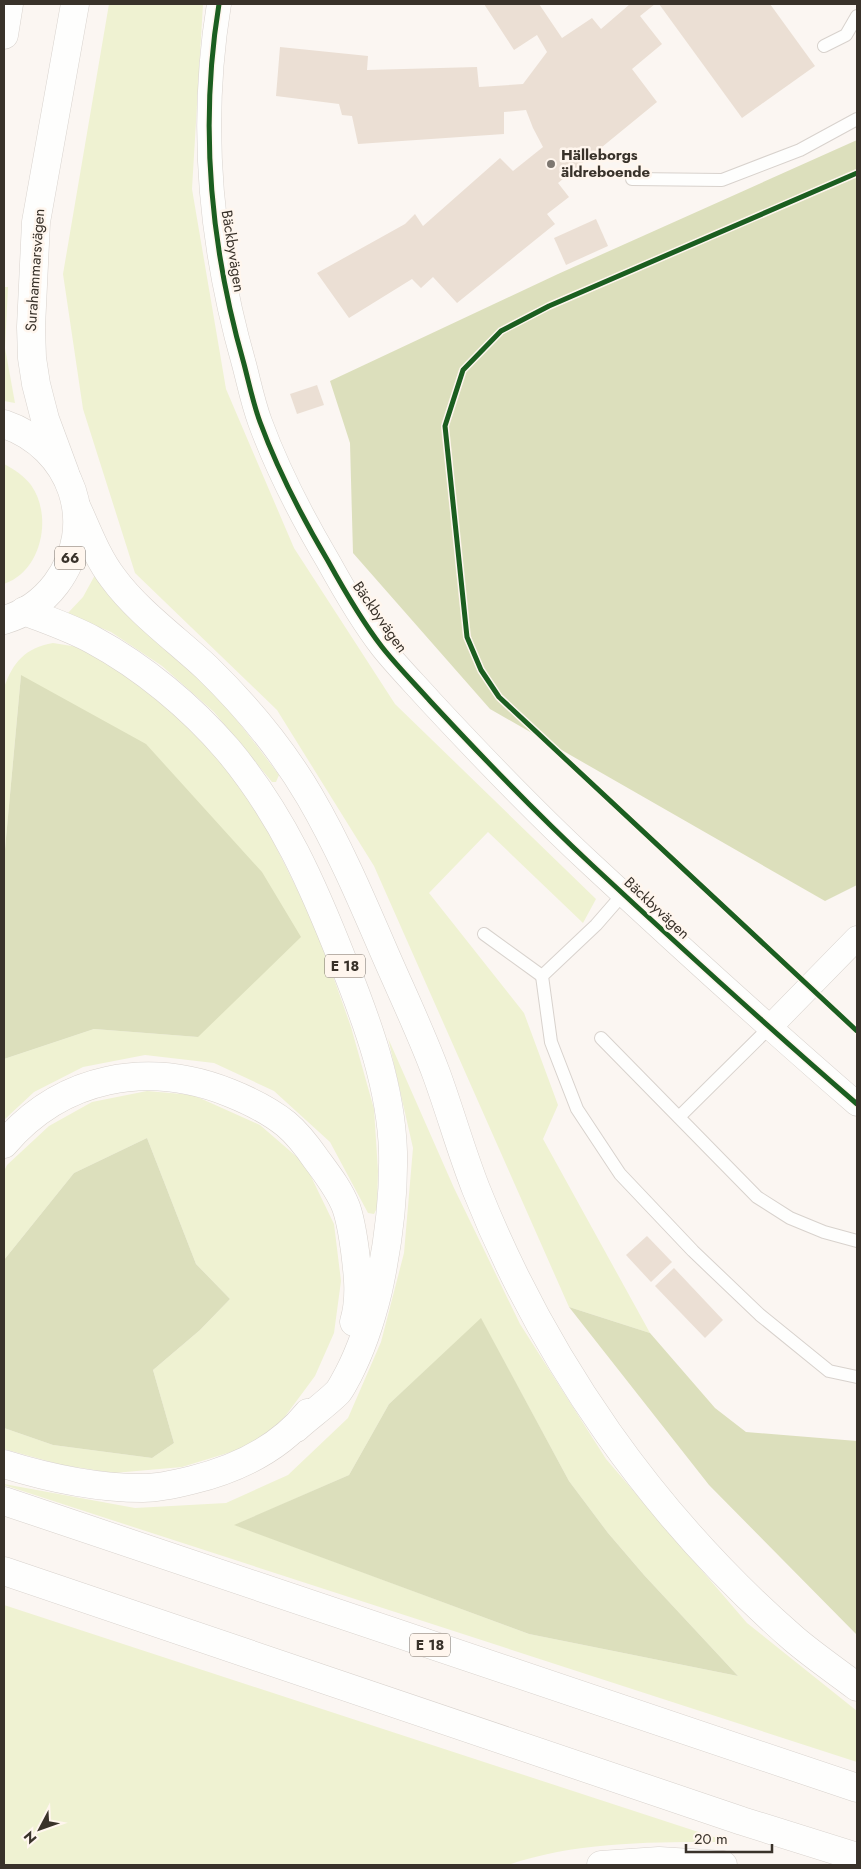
<svg xmlns="http://www.w3.org/2000/svg" width="861" height="1869" viewBox="0 0 861 1869" font-family="Jost,sans-serif">
<style>
.green{fill:#eff2d2;fill-rule:evenodd}
.forest{fill:#dcdfbc}
.building{fill:#ebdfd4}
.lines{fill:none;stroke-linecap:round;stroke-linejoin:round}
.service-casing{stroke:#d8d2cd;stroke-width:14}
.minor-casing{stroke:#d8d2cd;stroke-width:25}
.secondary-casing{stroke:#d8d2cd;stroke-width:29}
.primary-casing{stroke:#d8d2cd;stroke-width:29}
.motorway-casing{stroke:#d8d2cd;stroke-width:29}
.service{stroke:#fefefd;stroke-width:12}
.minor{stroke:#fefefd;stroke-width:24}
.secondary{stroke:#fefefd;stroke-width:28}
.primary{stroke:#fefefd;stroke-width:28}
.motorway{stroke:#fefefd;stroke-width:28}
.cycleway-casing{stroke:#fff6ee;stroke-width:8}
.cycleway{stroke:#1b5e20;stroke-width:5}
.poi-dot{fill:#7d7770;stroke:#fff6ee;stroke-width:2}
.labels{text-anchor:middle;stroke-width:5;stroke-linejoin:round;paint-order:stroke}
.shield{fill:#fff6ee;stroke:#746d65;stroke-width:1}
.shield-label{font-size:14px;font-weight:bold;fill:#39322a}
.poi-label{font-size:15px;font-weight:bold;fill:#39322a;stroke:#fff6ee;text-anchor:start}
.street-label{font-size:15px;fill:#39322a;stroke:#fff6ee}
</style>
<rect width="100%" height="100%" fill="#fbf6f2"/>
<g class="green">
<polygon points="109,4 203,4 192,189 226,389 294,548 395,704 596,899 583,923 488,832 429,893 524,1013 558,1105 543,1139 650,1333 569,1307 374,866 277,710 135,573 83,409 63,274"/>
<polygon points="4,287 8,287 5,348 15,403 4,401"/>
<path d="M4,464c10,5 20,12 27,21 22,31 11,86 -27,99z"/>
<path d="M95,575c26,44 66,65 102,101 31,30 56,65 82,99l-3,7h-4l-58,-70 -52,-46 -51,-34 -44,-18 16,-17z"/>
<path d="M53,643l25,4 29,13 75,60 31,32 28,37 26,40 48,96 36,102 23,82 4,62 -1,37 -3,6 -6,-1 -38,-71 -56,-51 -60,-28 -69,-8 -62,12 -49,25 -30,28v-61l90,-30 104,8 -177,-362 -17,185v-172c9,-26 21,-40 49,-45z"/>
<path d="M388,1038l66,150 66,136 86,135 141,164 110,88v51l-853,-277v-1l131,24 91,-5 62,-28 60,-57 33,-76 23,-89 9,-105zM481,1319l88,162 39,52 36,42 94,101 -209,-42 -294,-109 114,-50 40,-71z"/>
<polygon points="147,1091 193,1095 260,1125 305,1164 334,1224 341,1281 334,1333 315,1376 278,1426 244,1448 182,1467 114,1473 62,1465 4,1449 4,1428 53,1445 152,1458 174,1443 153,1370 200,1330 230,1299 196,1264 147,1138 74,1173 4,1260 4,1171 7,1165 49,1126 92,1102"/>
<path d="M4,1605l725,237c-73,0 -152,-1 -221,23h-504z"/>
</g>
<g class="forest">
<polygon points="857,140 857,885 825,901 490,709 353,553 350,443 330,381 558,274"/>
<polygon points="21,675 146,744 262,872 301,937 198,1037 94,1029 4,1059 4,860"/>
<polygon points="147,1138 196,1264 230,1299 200,1330 153,1370 174,1443 152,1458 53,1445 4,1428 4,1260 74,1173"/>
<polygon points="569,1307 650,1333 715,1408 746,1432 857,1441 857,1635 709,1485"/>
<polygon points="481,1318 569,1481 608,1533 644,1575 738,1676 529,1634 234,1525 349,1475 389,1404"/>
</g>
<g class="building">
<polygon points="484,4 539,4 562,38 592,18 601,29 630,4 655,4 640,16 662,44 632,69 657,102 558,183 569,197 547,214 555,224 457,303 433,277 421,288 412,279 349,318 317,273 405,224 415,214 423,226 500,158 513,171 543,147 533,128 526,110 504,112 504,134 358,144 352,116 342,115 339,104 276,96 280,47 368,56 367,70 477,67 479,87 523,84 547,52 537,35 514,50"/>
<polygon points="659,4 770,4 815,66 742,118"/>
<polygon points="596,219 608,246 566,265 554,238"/>
<polygon points="317,385 324,405 297,414 290,394"/>
<polygon points="647,1236 672,1262 651,1282 626,1255"/>
<polygon points="674,1268 723,1320 705,1338 655,1286"/>
</g>
<g class="lines">
<g class="service-casing">
<g id="service">
<polyline points="824,46 846,35 857,16"/>
<polyline points="632,179 722,180 800,150 857,119"/>
<polyline points="623,894 596,925 542,976 551,1042 577,1109 620,1174 693,1251 760,1315 829,1371 857,1377"/>
<polyline points="484,934 542,976"/>
<polyline points="601,1038 757,1197 790,1218 824,1232 857,1241"/>
<polyline points="679,1117 769,1028"/>
</g>
</g>
<g class="minor-casing">
<g id="minor">
<path d="M219,4c-20,122 -9,241 25,360 5,19 9,39 16,58 18,49 42,95 68,139 16,29 33,59 54,86 15,19 33,37 49,55 52,56 105,111 161,163 87,81 175,161 265,239"/>
<polyline points="769,1028 857,938"/>
</g>
</g>
<g class="secondary-casing">
<g id="secondary">
<polyline points="4,35 9,4"/>
<polyline points="65,473 45,419 36,384 32,358 31,327 36,222 75,4"/>
</g>
</g>
<g class="primary-casing">
<path id="primary" d="M4,424c68,23 96,101 52,160 -13,17 -31,30 -52,36"/>
</g>
<g class="motorway-casing">
<g id="motorway">
<path d="M77,508c11,24 20,49 36,70 24,33 64,62 94,90 40,39 75,81 103,129 28,48 50,99 72,150 18,42 38,83 54,126 14,38 25,78 40,116 69,173 177,327 318,450 20,17 42,32 63,48"/>
<path d="M24,611c23,9 47,17 69,29 50,27 98,67 135,110 55,66 85,135 116,214 24,60 47,123 49,188 1,46 -5,93 -15,139 -7,29 -16,57 -30,84 -3,5 -6,12 -10,17 -13,13 -29,24 -42,36"/>
<path d="M4,1144c58,-68 144,-84 226,-51 20,8 40,18 56,31 12,10 21,22 30,35 11,15 23,30 30,48 5,14 7,29 9,44 3,24 6,47 -1,71"/>
<path d="M4,1464c45,14 91,24 139,24 16,0 33,-4 49,-8 45,-11 86,-30 116,-67"/>
<polyline points="4,1501 857,1788"/>
<polyline points="4,1571 742,1821 857,1857"/>
<polyline points="601,1865 659,1861 723,1865"/>
</g>
</g>
<use href="#service" class="service"/>
<use href="#minor" class="minor"/>
<use href="#secondary" class="secondary"/>
<use href="#primary" class="primary"/>
<use href="#motorway" class="motorway"/>
<g class="cycleway-casing">
<g id="cycleway">
<path d="M219,4c-20,122 -9,241 25,360 5,19 9,39 16,58 18,49 42,95 68,139 16,29 33,59 54,86 15,19 33,37 49,55 52,56 105,111 161,163 87,81 175,161 265,239"/>
<polyline points="857,173 549,306 501,331 463,370 445,426 467,637 481,670 499,697 857,1031"/>
</g>
</g>
<use href="#cycleway" class="cycleway"/>
</g>
<circle class="poi-dot" cx="551" cy="164" r="5"/>
<g class="labels">
<g class="shield">
<rect x="55" y="546.5" width="30" height="23" rx="4"/>
<rect x="325" y="954.5" width="40" height="23" rx="4"/>
<rect x="410" y="1633.5" width="40" height="23" rx="4"/>
</g>
<g class="shield-label">
<text x="70" y="563">66</text>
<text x="345" y="971">E 18</text>
<text x="430" y="1650">E 18</text>
</g>
<g class="poi-label">
<text x="561" y="160">Hälleborgs<tspan x="561" dy="17">äldreboende</tspan></text>
</g>
<g class="street-label">
<text transform="translate(233 251) rotate(81)" y="5">Bäckbyvägen</text>
<text transform="translate(35 270) rotate(-86)" y="5">Surahammarsvägen</text>
<text transform="translate(380 617) rotate(55)" y="5">Bäckbyvägen</text>
<text transform="translate(657 908) rotate(43)" y="5">Bäckbyvägen</text>
</g>
</g>
<rect width="861" height="1869" fill="none" stroke="#39322a" stroke-width="10"/>
<g transform="translate(40 1829) rotate(229)" stroke="#fff6ee" stroke-width="4" paint-order="stroke">
<path d="M0-4L9 19L0 12L-9 19Z" fill="#39322a"/>
<text y="-8" font-size="14" font-weight="bold" text-anchor="middle" fill="#39322a">N</text>
</g>
<path d="M686 1844v8h86v-8" fill="none" stroke="#39322a" stroke-width="2.5"/>
<text x="694" y="1844" font-size="15" fill="#39322a" stroke="#fff6ee" stroke-width="4" paint-order="stroke">20 m</text>
</svg>
